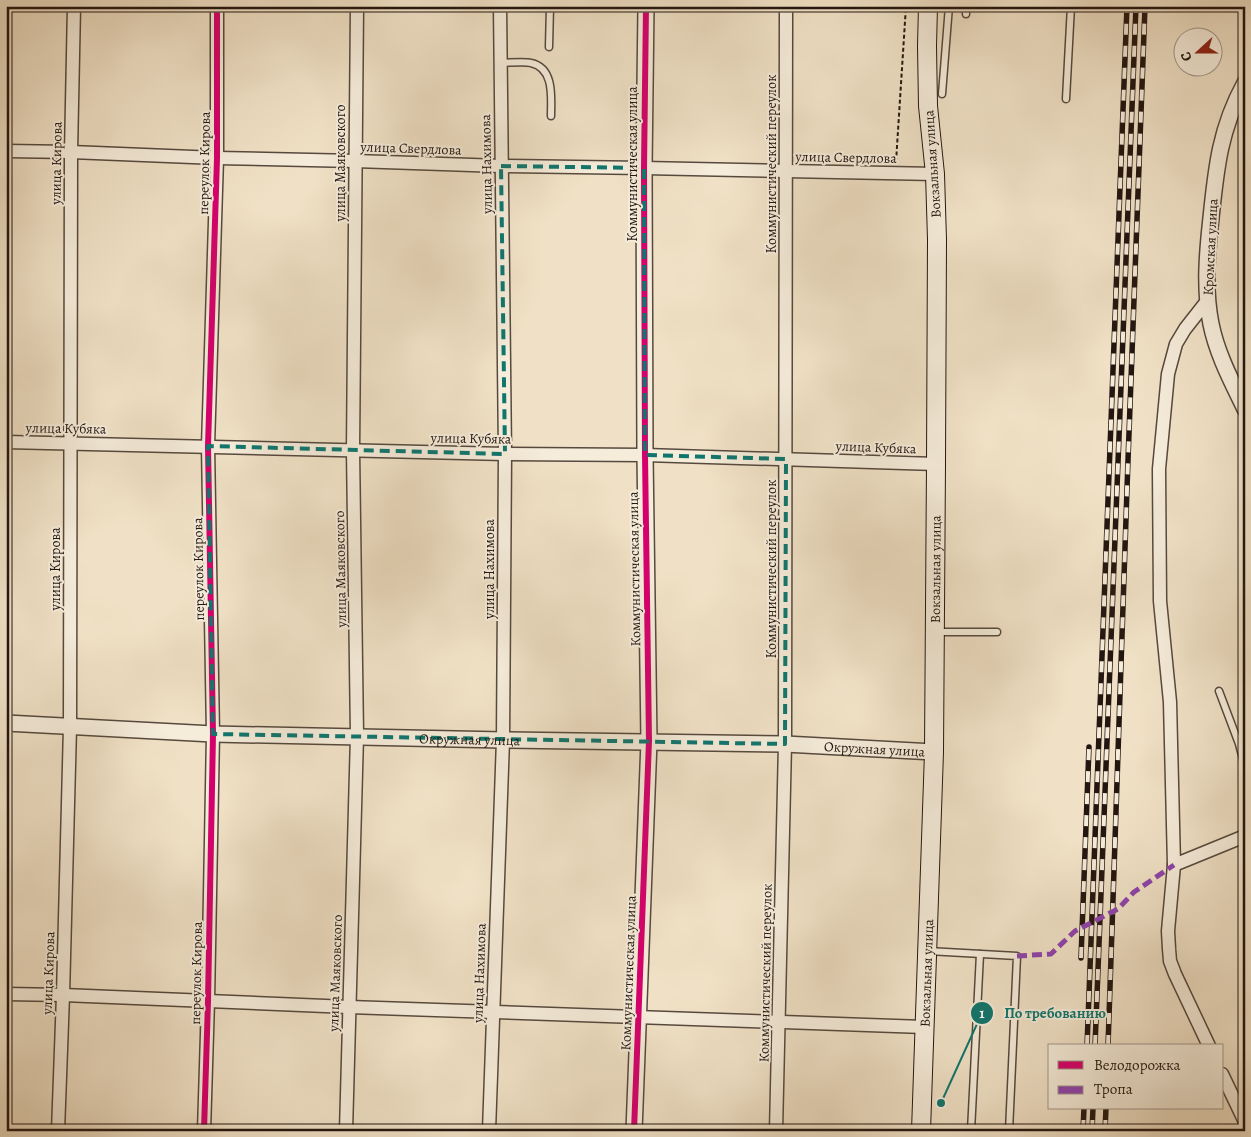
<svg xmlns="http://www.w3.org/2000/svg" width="1251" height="1137" viewBox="0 0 1251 1137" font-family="Alegreya,serif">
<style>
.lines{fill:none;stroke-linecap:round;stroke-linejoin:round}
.service-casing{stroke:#56493e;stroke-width:9}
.minor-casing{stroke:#56493e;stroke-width:15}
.tertiary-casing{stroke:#56493e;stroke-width:18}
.secondary-casing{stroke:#231611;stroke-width:20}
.path{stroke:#231611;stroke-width:2;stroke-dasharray:4 2.5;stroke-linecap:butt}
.service{stroke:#f5ecda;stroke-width:6}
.minor{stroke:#f5ecda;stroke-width:12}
.tertiary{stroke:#f5ecda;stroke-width:15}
.secondary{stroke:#f5ecda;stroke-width:18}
.rail-casing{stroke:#231611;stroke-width:5.5}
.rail{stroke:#f5ecda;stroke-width:4;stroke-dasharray:11;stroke-linecap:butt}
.quiet{stroke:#8e44ad;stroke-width:5;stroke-dasharray:10 5;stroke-linecap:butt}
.cycleway-casing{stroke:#f5ecda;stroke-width:9}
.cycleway{stroke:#d6006c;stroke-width:6}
.marked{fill:none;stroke:#0f766e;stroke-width:4;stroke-dasharray:10 6;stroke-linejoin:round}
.labels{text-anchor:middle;stroke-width:4;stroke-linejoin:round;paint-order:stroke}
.street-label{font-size:14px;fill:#231611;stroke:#f5ecda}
.leader{fill:none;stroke:#0f766e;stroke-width:2}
.callout-dot{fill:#0f766e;stroke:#f5ecda;stroke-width:2}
.mark-label{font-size:15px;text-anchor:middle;font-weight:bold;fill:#fff}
.callout-label{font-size:15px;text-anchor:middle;font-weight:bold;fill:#0f766e;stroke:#f5ecda;stroke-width:4;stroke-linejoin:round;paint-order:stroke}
</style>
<rect width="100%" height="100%" fill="#f0e1c6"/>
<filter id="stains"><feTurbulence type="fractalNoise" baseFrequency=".004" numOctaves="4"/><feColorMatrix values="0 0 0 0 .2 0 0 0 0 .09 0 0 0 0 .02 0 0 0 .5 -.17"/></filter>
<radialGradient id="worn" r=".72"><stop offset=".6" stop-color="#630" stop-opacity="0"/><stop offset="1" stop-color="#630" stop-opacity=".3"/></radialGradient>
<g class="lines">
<g class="service-casing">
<g id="service">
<polyline points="966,14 966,6"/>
<polyline points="549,47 550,6"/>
<path d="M500,63c8,0 24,-2 31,0 24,5 20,36 20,53"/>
<polyline points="942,94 949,6"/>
<polyline points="1066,99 1071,6"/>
<polyline points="936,632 997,632"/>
<polyline points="1219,691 1239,744 1243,759 1245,776"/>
<polyline points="928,951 1017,956 1009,1131"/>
<polyline points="971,1131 980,954"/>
</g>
</g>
<g class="minor-casing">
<g id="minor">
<polyline points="6,151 71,152 217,158 355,161 501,166 644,168 935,174"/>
<polyline points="1207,301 1185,329 1176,344 1168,374 1159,469 1160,601 1170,702 1174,865 1168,931 1169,949 1170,961 1175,974 1209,1046"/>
<polyline points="6,442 505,454 645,455 936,464"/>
<polyline points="1174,865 1245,836"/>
<polyline points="6,994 63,995 349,1007 924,1027"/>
<polyline points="1222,1074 1245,1122"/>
<polyline points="58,1131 63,995 70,727 71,152 74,6"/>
<polyline points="204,1131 208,1001 213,734 208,446 217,158 217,6"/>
<polyline points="346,1131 357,736 353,450 357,6"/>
<polyline points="489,1131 503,740 505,454 500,6"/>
<polyline points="776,1131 785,744 786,6"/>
</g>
</g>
<g class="tertiary-casing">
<g id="tertiary">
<path d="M1245,83c-25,45 -29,86 -34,135 -4,36 -7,71 0,106 6,30 21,58 34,85"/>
<path id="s1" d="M6,723l207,11 290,6 282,4 149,8"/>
<polyline points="634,1131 649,741 645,455 644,168 646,6"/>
</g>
</g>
<g class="secondary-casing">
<g id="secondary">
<path id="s2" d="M921,1131l13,-379 2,-288 1,-224 -2,-66 -7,-68 -1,-60 1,-40"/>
</g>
</g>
<polyline class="path" points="896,162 906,6"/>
<use href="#service" class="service"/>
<use href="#minor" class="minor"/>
<use href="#tertiary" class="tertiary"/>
<use href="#secondary" class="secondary"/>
<g class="rail-casing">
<g id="rail">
<polyline points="1081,958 1089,747"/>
<polyline points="1087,1046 1127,6"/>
<polyline points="1095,1046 1136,6"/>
<polyline points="1108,1046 1128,460 1145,6"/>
<polyline points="1083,1131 1084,1108"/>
<polyline points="1092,1131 1093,1108"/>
<polyline points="1105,1131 1106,1108"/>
</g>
</g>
<use href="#rail" class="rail"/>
<polyline class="quiet" points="1017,956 1051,954 1075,931 1118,909 1134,892 1174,865"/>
<g class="cycleway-casing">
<g id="cycleway">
<polyline points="204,1131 208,1001 213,734 208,446 217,158 217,6"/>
<polyline points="634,1131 649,741 645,455 644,168 646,6"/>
</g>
</g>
<use href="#cycleway" class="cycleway"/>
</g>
<path class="marked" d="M501,166l143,2 1,287 141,4 -1,285 -572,-10 -5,-288 297,8z"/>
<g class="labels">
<g class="street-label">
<text transform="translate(411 148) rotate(2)" y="5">улица Свердлова</text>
<text transform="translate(846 157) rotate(1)" y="5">улица Свердлова</text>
<text transform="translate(56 163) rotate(-89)" y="5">улица Кирова</text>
<text transform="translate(204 163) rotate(-89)" y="5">переулок Кирова</text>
<text transform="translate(340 163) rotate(-90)" y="5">улица Маяковского</text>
<text transform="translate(486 164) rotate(-91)" y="5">улица Нахимова</text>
<text transform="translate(632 164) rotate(-90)" y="5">Коммунистическая улица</text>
<text transform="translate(771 164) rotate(-90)" y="5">Коммунистический переулок</text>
<text transform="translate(932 164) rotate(-94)" y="5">Вокзальная улица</text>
<text transform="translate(1210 247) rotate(-87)" y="5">Кромская улица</text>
<text transform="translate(66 428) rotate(1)" y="5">улица Кубяка</text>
<text transform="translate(471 438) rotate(1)" y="5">улица Кубяка</text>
<text transform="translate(876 447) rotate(2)" y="5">улица Кубяка</text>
<text dy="5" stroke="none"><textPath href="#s2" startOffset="562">Вокзальная улица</textPath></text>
<text transform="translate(55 569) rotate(-90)" y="5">улица Кирова</text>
<text transform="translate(198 569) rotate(-91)" y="5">переулок Кирова</text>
<text transform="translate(340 569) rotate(-91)" y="5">улица Маяковского</text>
<text transform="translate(489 569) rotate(-90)" y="5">улица Нахимова</text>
<text transform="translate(634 569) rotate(-91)" y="5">Коммунистическая улица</text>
<text transform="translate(771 569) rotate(-90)" y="5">Коммунистический переулок</text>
<text dy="5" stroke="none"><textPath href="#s1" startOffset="464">Окружная улица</textPath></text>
<text dy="5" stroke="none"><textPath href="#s1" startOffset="869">Окружная улица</textPath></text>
<text transform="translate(48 973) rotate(-88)" y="5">улица Кирова</text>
<text transform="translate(196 973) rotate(-89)" y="5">переулок Кирова</text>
<text transform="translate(335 973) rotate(-88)" y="5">улица Маяковского</text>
<text transform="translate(479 973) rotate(-88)" y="5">улица Нахимова</text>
<text transform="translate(628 973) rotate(-88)" y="5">Коммунистическая улица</text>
<text transform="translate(765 973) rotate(-89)" y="5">Коммунистический переулок</text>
<text dy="5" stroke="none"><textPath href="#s2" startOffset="158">Вокзальная улица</textPath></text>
</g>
</g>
<path class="leader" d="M941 1103L982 1013"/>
<g class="callout-dot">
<circle cx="941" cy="1103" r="5"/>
<circle cx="982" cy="1013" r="12"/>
</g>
<g class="mark-label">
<text x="982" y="1018">1</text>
</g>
<g class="callout-label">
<text x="1055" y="1018">По требованию</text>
</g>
<rect width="1251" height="1137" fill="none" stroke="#f0e1c6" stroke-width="25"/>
<rect x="8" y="8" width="1236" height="1122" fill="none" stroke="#231611" stroke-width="2.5"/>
<rect x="12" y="12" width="1226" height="1112" fill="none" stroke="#231611"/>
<rect x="1048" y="1044" width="175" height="65" fill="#f5ecda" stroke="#a1968a"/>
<rect x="1058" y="1061" width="25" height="8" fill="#d6006c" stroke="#a1968a"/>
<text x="1094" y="1070" font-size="15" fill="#231611">Велодорожка</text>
<rect x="1058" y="1086" width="25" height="8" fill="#8e44ad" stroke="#a1968a"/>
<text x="1094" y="1094" font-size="15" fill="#231611">Тропа</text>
<g transform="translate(1198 52) rotate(249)"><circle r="24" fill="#f5ecda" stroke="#a1968a"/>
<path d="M0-4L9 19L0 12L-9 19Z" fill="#8f2418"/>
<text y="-8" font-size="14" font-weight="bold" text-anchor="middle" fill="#231611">С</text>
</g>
<rect width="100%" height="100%" filter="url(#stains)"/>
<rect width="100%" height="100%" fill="url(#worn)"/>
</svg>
